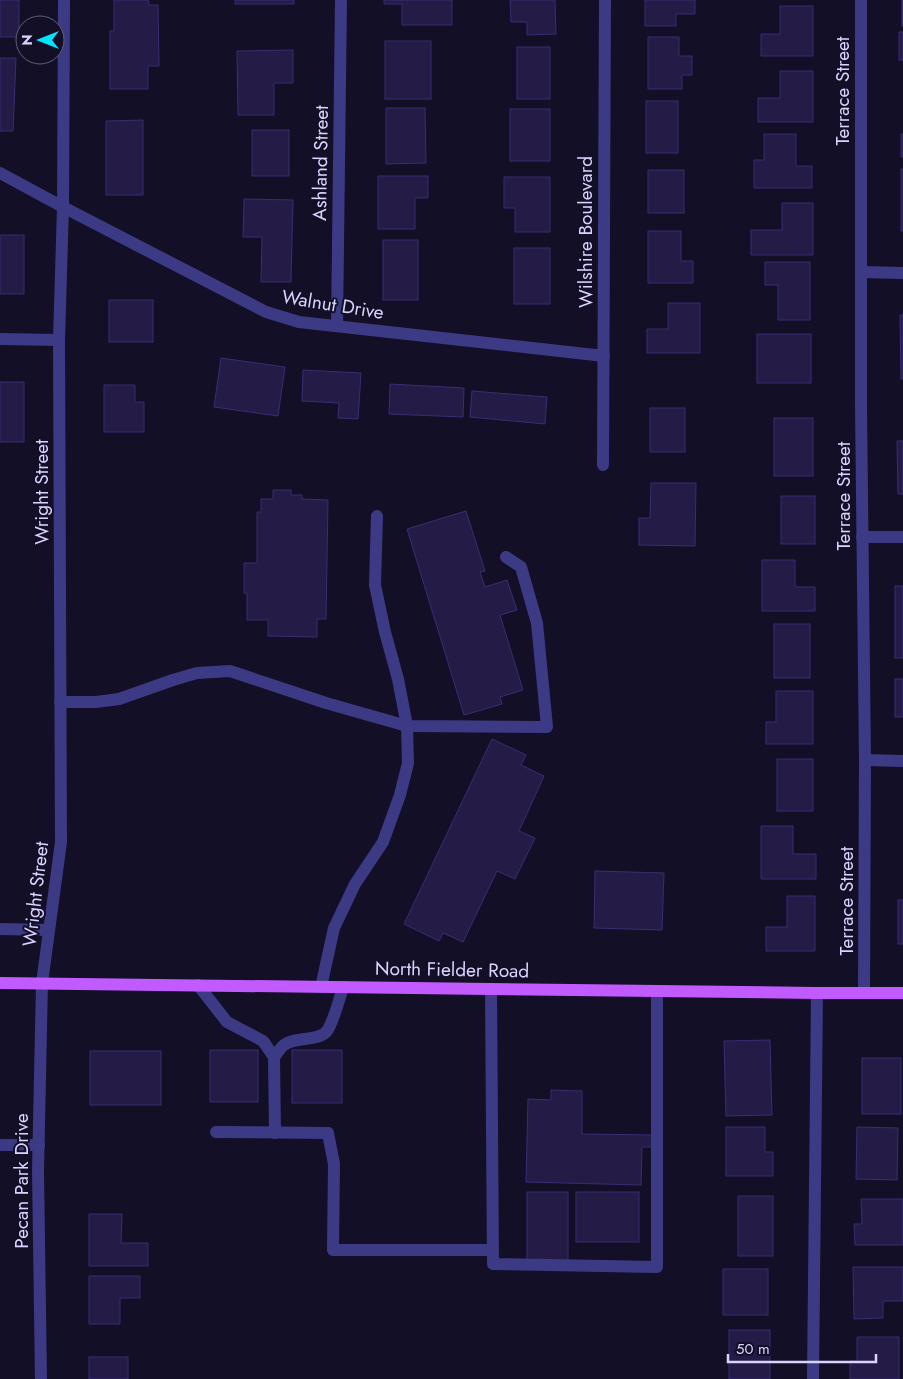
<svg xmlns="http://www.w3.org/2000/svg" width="903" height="1379" viewBox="0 0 903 1379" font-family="Jost,sans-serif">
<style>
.building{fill:#241b47;stroke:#3b2d73}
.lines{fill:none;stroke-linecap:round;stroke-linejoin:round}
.minor{stroke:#3d3a85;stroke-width:12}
.major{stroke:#c25bff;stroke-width:12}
.labels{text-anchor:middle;stroke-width:4;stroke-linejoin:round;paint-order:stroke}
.street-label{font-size:19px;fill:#d9d4ff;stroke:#130f26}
</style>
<rect width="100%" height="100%" fill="#130f26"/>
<g class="building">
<rect x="0" y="0" width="19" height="37"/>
<polygon points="114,0 148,0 149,5 158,5 159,66 148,66 148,89 110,89 110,31 114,31"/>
<rect x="235" y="0" width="59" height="4"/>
<polygon points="384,0 452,0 452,25 402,25 402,4 384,4"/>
<polygon points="510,0 555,0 556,34 527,35 527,22 511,22"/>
<polygon points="645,0 695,0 695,14 676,14 676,26 645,26"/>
<rect x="902" y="0" width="1" height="26"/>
<polygon points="780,6 813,6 813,56 761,56 761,34 780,34"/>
<rect x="899" y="32" width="4" height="28"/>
<polygon points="648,37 679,37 679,56 692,56 692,75 682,75 682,89 648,89"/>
<rect x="385" y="41" width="46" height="58"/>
<rect x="517" y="47" width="33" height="52"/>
<polygon points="293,50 293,83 274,83 274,115 238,115 237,51"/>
<polygon points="0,58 16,58 13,131 0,131"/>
<polygon points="780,71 813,71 813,122 758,122 758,98 780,98"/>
<rect x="646" y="101" width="32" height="52"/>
<polygon points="386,108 425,108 426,163 386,164"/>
<rect x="510" y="109" width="40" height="52"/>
<polygon points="143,120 143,195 106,195 106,121"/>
<rect x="252" y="130" width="37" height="46"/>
<polygon points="764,134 796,134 796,166 812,166 812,188 754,188 754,160 764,160"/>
<rect x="901" y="134" width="2" height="23"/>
<rect x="901" y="169" width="2" height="62"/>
<rect x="648" y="170" width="36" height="43"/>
<polygon points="378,176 428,176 428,198 415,198 415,229 378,229"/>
<polygon points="504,177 550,177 550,232 515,232 515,208 504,208"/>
<polygon points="244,199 293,200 291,282 261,282 262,237 243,237"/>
<polygon points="782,203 813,203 813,255 751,255 751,230 782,230"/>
<polygon points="648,231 681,231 681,261 693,261 693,283 648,283"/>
<rect x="0" y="235" width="24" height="59"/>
<rect x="383" y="240" width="35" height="60"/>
<rect x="514" y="248" width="36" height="56"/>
<polygon points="765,262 810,262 810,320 778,320 778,285 765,285"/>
<rect x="109" y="300" width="44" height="42"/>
<polygon points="668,303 700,303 700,353 647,353 647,329 668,329"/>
<polygon points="900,315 903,315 903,379 901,379"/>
<rect x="757" y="334" width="54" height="49"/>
<polygon points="221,358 285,367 278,416 214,407"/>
<polygon points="303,370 361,373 358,419 338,418 339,403 302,401"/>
<rect x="0" y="382" width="24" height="60"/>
<polygon points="390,384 464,388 463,417 389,414"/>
<polygon points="104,385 135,385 135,402 144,402 144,432 104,432"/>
<polygon points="472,391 547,397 545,424 470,417"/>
<rect x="650" y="408" width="35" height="44"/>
<rect x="774" y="418" width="39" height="58"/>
<polygon points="897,441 903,441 903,494 898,494"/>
<polygon points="651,483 696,483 695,546 639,545 639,518 650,518"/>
<polygon points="273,490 291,490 291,495 302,495 302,499 328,500 326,619 317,619 317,637 268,636 268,620 247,620 247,593 244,593 244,563 257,563 257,512 261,512 261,499 273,499"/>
<rect x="781" y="496" width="34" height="48"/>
<polygon points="466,511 485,571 480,572 485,587 507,580 517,610 500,615 523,690 500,697 502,704 464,715 407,529"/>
<polygon points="762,560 795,560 795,587 815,587 815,611 762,611"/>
<rect x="895" y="586" width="8" height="72"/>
<rect x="774" y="624" width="36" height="54"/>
<rect x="895" y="679" width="8" height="38"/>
<polygon points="776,691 813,691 813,744 766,744 766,722 776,722"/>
<polygon points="492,739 526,755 521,765 544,776 519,831 535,838 515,879 497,871 463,942 443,933 439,941 404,924"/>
<rect x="777" y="759" width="36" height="52"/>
<polygon points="761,826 793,826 793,854 816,854 816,879 761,879"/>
<polygon points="595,871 664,873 662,930 594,928"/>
<polygon points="787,896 815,896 815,951 766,951 766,927 787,927"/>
<rect x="898" y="900" width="5" height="44"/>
<polygon points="770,1040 772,1115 726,1116 724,1041"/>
<rect x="210" y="1050" width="48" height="52"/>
<rect x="292" y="1050" width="50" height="53"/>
<rect x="90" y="1051" width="71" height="54"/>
<rect x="862" y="1058" width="39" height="56"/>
<polygon points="551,1090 582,1091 582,1134 656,1135 655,1147 642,1147 641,1185 526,1182 528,1099 551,1100"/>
<polygon points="726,1127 765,1127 765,1152 773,1152 773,1176 726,1176"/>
<polygon points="857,1127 898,1128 897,1180 856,1179"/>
<rect x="527" y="1192" width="41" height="69"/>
<rect x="576" y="1192" width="63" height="50"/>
<rect x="738" y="1196" width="35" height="60"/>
<polygon points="861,1199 903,1199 903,1245 855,1245 854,1224 862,1224"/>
<polygon points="89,1214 122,1214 121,1243 148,1243 148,1266 89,1266"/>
<polygon points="853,1267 903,1267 903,1301 883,1301 883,1318 854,1319"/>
<rect x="723" y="1269" width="45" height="46"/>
<polygon points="89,1276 140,1276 140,1298 120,1298 120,1324 89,1324"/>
<rect x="729" y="1330" width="41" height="49"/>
<polygon points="857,1337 899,1337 899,1379 850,1379 850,1361 857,1361"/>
<rect x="89" y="1357" width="39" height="22"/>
</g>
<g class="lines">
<g class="minor">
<polyline points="861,0 861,405 865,760 864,992"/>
<polyline points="0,173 63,207 266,312 299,322 604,356"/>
<polyline points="861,272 903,273"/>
<polyline points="337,326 341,0"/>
<polyline points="0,339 59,340"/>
<polyline points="603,465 605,0"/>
<polyline points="377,516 375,585 385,632 398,679 407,726 547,727 537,623 521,567 506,557"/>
<polyline points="862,537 903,537"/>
<polyline points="60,702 96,702 119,699 173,680 197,673 230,671 326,703 407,726 408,763 400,795 383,842 355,884 334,928 321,987"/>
<polyline points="865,760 903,761"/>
<polyline points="0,929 49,930"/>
<polyline points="198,985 227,1022 263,1041 274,1057 275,1133"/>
<polyline points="491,989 493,1264 657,1267 657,991"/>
<path d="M274,1057c3,-3 6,-9 10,-12 11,-9 35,-3 43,-14 6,-8 13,-34 16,-44"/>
<polyline points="216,1132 328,1133 334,1164 333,1250 493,1250"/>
<polyline points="0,1145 39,1145"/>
<polyline points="41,1379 38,1171 42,983 61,842 59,340 63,207 64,0"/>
<polyline points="813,1379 817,993"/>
</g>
<polyline class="major" points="0,983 817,993 903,993"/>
</g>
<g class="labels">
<g class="street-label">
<text transform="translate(842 91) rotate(-90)" y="7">Terrace Street</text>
<text transform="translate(320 163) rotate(-89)" y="7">Ashland Street</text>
<text transform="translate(585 232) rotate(-90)" y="7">Wilshire Boulevard</text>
<text transform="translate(333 304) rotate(9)" y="7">Walnut Drive</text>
<text transform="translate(41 492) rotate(-90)" y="7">Wright Street</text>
<text transform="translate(843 496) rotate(-90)" y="7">Terrace Street</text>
<text transform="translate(35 894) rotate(-83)" y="7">Wright Street</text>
<text transform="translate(846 901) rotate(-90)" y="7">Terrace Street</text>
<text transform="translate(452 969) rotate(1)" y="7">North Fielder Road</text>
<text transform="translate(21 1181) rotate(-90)" y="7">Pecan Park Drive</text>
</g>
</g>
<g transform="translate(40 40) rotate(270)"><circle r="24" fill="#130f26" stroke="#625e7d"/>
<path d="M0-4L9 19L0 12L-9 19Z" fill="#00e5ff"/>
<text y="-8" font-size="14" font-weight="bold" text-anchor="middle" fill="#d9d4ff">N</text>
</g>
<path d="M728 1354v8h148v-8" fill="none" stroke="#d9d4ff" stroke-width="2.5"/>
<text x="736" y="1354" font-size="15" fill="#d9d4ff" stroke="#130f26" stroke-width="4" paint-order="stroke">50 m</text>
</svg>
